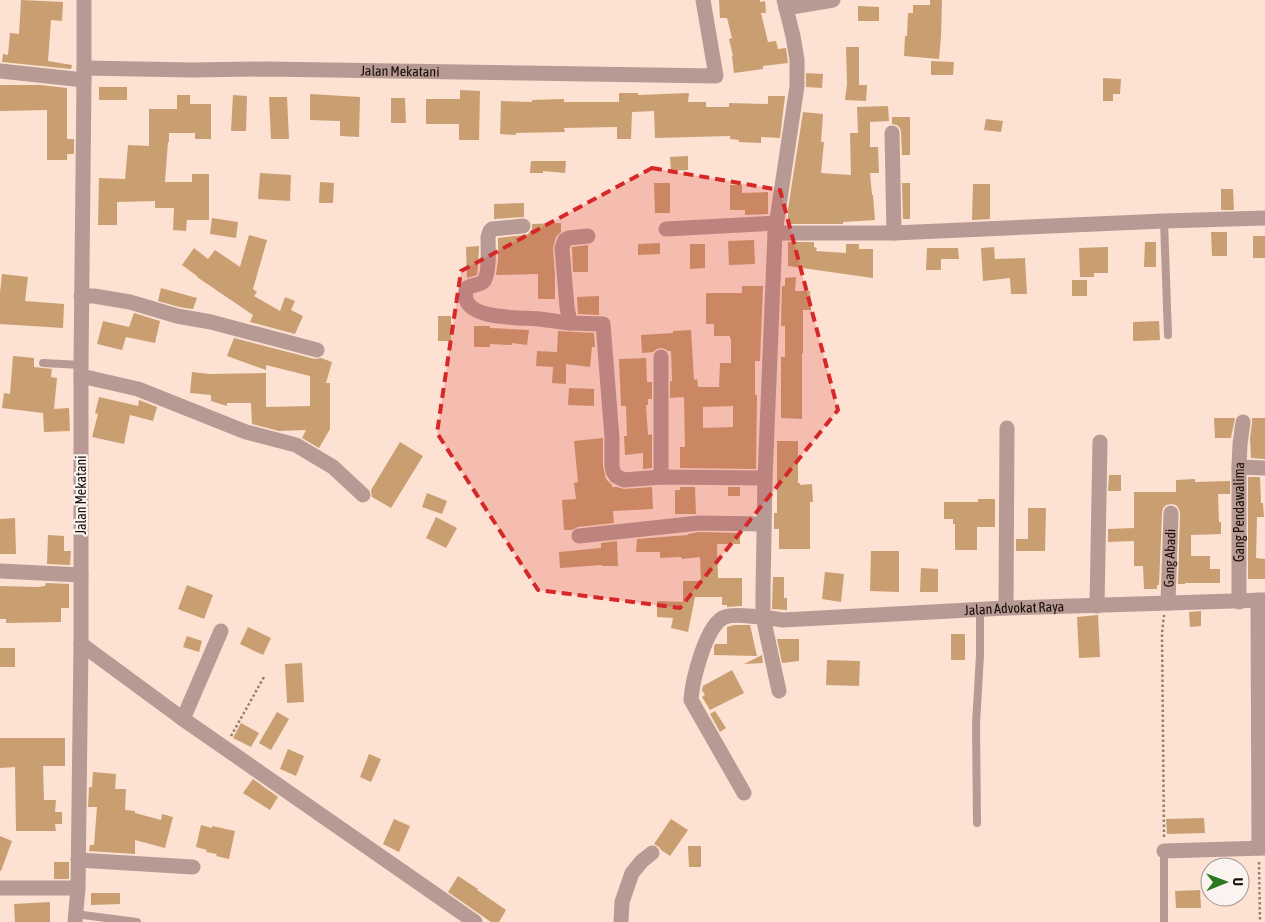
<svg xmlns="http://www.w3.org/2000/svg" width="1265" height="922" viewBox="0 0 1265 922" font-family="'Asap Condensed',sans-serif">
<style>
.building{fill:#c99f72;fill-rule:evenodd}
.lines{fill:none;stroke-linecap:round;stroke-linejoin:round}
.path{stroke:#947f74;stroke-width:2.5;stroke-dasharray:2.5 2.5;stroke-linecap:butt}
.lane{stroke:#b79a94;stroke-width:8}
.street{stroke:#b79a94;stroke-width:15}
.marked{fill:#d62828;fill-opacity:0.2;stroke:#d62828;stroke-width:4;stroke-dasharray:10 6;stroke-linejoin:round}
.labels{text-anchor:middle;stroke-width:4.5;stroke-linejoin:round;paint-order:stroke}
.street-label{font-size:14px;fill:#180c06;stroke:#faf3ef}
</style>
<rect width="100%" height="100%" fill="#fde1d2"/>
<g class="building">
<polygon points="21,0 63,2 62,21 51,20 48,61 72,65 71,69 2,62 3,54 8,55 10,33 19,34"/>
<polygon points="719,0 760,0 760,2 765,1 766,13 761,13 768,42 776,41 778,49 786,48 788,63 763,66 763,69 734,73 732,56 733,56 729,39 732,38 727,18 720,18"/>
<polygon points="930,0 942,0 941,37 939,59 904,56 905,36 907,36 908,13 913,13 913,5 930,5"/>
<polygon points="858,6 879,7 879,21 858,21"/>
<polygon points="846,47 859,47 859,85 867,85 866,101 845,100 847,84"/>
<polygon points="931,61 954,62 953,75 931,75"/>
<polygon points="806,73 823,74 822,88 806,87"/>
<polygon points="1103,78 1121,79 1120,94 1113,94 1113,101 1103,101"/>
<polygon points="0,85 40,85 67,88 67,139 74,139 74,154 67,154 67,160 47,160 47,110 0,111"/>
<rect x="99" y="87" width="28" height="13"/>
<polygon points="460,90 480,91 479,140 459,140 459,124 426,124 426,99 460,99"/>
<polygon points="619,93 638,93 638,95 689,93 688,102 706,102 706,107 729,107 729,103 768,104 768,96 785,96 780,138 761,137 761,143 739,142 739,140 730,139 730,136 655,138 654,111 632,112 631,139 617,139 617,127 564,128 565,132 516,133 516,135 500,134 501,101 532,102 532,100 564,99 564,102 619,102"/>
<polygon points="310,94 360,97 359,137 340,136 340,121 310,120"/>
<polygon points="177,95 190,95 190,104 211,104 211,139 195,139 195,133 169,133 169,142 168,142 165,182 192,182 192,174 209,174 209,220 187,220 186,231 173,230 174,208 155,208 155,201 117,202 117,225 98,225 99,178 125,179 128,145 149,146 149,109 177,109"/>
<polygon points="233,95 247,96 246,131 231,131"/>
<polygon points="269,97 287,97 289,139 271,139"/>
<polygon points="391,98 405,98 406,123 391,123"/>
<polygon points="888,106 889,121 870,122 870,147 878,147 879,173 870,173 872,195 873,195 875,220 843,222 843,224 788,224 788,209 803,112 823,114 821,142 824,142 821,173 851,175 850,133 858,133 857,107"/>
<polygon points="892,117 910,117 910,155 902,155 901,132 900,128 897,125 892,124"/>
<polygon points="986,119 1003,121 1001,132 984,130"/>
<polygon points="688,156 688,170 671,171 670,157"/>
<polygon points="531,161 566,161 565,173 543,171 543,173 530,173"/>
<polygon points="260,173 291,175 290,201 258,199"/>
<polygon points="320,182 334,183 333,203 319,203"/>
<polygon points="654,183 670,183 670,213 655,213"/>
<polygon points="902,183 910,183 910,219 903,219"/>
<polygon points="973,184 990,184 990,219 972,220"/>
<polygon points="730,185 742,185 742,193 768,192 768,214 745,215 745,210 730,210"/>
<polygon points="1221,189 1233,189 1234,210 1221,210"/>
<polygon points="524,203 524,217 494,219 494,204"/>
<polygon points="212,218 238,222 236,238 210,234"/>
<polygon points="561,223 561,232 556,237 553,248 555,275 555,299 538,299 538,274 496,275 498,260 498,238 524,235 528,234 532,229 532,224"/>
<polygon points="1211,232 1227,232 1227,256 1212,256"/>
<polygon points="249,235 267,240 253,289 257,292 254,296 280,311 285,297 295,301 291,310 303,316 295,334 250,322 253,315 197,277 197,276 182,265 194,248 208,259 215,250 240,267"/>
<rect x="1253" y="236" width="12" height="22"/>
<polygon points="754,240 755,264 729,265 728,241"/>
<polygon points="788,242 814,242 814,247 817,248 816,251 846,253 846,244 859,244 859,249 873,249 873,278 788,266"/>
<polygon points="1145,242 1156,242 1156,267 1144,267"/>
<polygon points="660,243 660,254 638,255 638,244"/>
<polygon points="690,244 705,244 705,268 690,269"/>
<polygon points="588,245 588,272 573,272 572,249 572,247"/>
<polygon points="479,246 478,266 477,275 467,278 466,247"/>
<polygon points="994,247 995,259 1025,258 1027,294 1011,294 1010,278 983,281 981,248"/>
<polygon points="1108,247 1108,273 1094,273 1094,277 1080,277 1079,248"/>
<polygon points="927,248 958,248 959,259 941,259 941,270 926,270"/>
<polygon points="2,274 28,277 25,301 64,304 63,328 0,324 0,293"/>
<polygon points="796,277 795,291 810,291 811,310 803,310 803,353 802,353 802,419 781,418 781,357 785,357 785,326 781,326 782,286 785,286 785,278"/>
<rect x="1072" y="280" width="15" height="16"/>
<path d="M742,286h21l-3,75h-5v34h2l-1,74 -76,-1v-21h5l-1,-50 -14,1v-17h2l-1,-30h-3l-3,-2 -4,-1 -4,1 -4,3 -11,1 -1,-18 32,-2v-2l18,-1 3,50 3,-1 1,8h21l1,-24h11v-24h-1v-3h-16v-12h-8v-31h36zM733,406v21l-30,1v-21z"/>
<polygon points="161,288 197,298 193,309 179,307 158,301"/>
<polygon points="599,296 599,315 578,314 577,297"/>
<polygon points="134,313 160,321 155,343 126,337 122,350 97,344 103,321 129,327"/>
<rect x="438" y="316" width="13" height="25"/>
<polygon points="1159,321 1160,340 1133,341 1133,322"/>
<polygon points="474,326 490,326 490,328 529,330 527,345 512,343 512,345 490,344 490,347 474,347"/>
<polygon points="558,331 594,333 595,347 592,347 590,367 566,364 566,384 552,383 553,367 536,366 537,351 557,352"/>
<polygon points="234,338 315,359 321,358 332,362 326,383 330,383 330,429 319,448 302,438 306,430 279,431 252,424 251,403 227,403 227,406 211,401 211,395 190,393 192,372 209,374 266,373 266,407 310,406 310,376 266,365 266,370 227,356"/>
<polygon points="13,356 34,358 34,367 52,369 51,377 57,378 54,409 69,408 70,431 44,432 43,413 2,408 4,393 10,394"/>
<polygon points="646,358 647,382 652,382 652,399 648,399 648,405 646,405 648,435 652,434 652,468 643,469 643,453 625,455 624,436 627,436 626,406 621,406 619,359"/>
<polygon points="569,388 594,389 594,406 568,405"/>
<polygon points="99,397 138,406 139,400 157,407 153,421 130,415 124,444 92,437 98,414 95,413"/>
<polygon points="1214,418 1235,418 1231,438 1215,438"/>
<polygon points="1252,418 1265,418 1265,459 1251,458 1250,438 1252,423"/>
<polygon points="603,438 603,466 606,479 612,485 612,487 617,487 624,489 652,487 653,509 613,511 614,523 578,527 572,530 564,530 562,500 576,499 574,483 578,482 574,441"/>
<polygon points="777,441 798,441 798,483 800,483 800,485 812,484 813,502 810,502 810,549 779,549 779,529 774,529 774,513 777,513"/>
<polygon points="400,442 423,456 391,508 372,497 371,490"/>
<polygon points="1109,475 1121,475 1121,491 1108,491"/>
<polygon points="1248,477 1260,477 1261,503 1263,503 1264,517 1257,517 1256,558 1265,559 1265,579 1248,579"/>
<polygon points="1195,479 1195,482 1230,481 1230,494 1218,494 1219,522 1221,522 1221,534 1191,535 1191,556 1210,556 1210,569 1220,569 1220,583 1185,583 1185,584 1178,584 1180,513 1179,509 1176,505 1171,504 1166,505 1163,508 1162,513 1159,585 1157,585 1157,589 1144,589 1143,566 1134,566 1134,541 1108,542 1108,529 1134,528 1134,492 1176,492 1176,480"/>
<polygon points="680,487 695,487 696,514 675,514 675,490 680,490"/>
<rect x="728" y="487" width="12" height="9"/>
<polygon points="427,493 447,501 442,514 422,507"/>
<polygon points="978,499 995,499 995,527 977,527 977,550 955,550 955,524 953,524 953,519 944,519 944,502 978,502"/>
<polygon points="1028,508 1046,508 1045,551 1016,551 1016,539 1028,539"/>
<polygon points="436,517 457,528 446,548 426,538"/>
<polygon points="15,518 16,554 0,554 0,519"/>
<polygon points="699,532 740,533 740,544 717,544 718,578 742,578 742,606 727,607 727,605 722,605 722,597 695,597 688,632 671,628 673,618 657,617 657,601 683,602 683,581 701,581 700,557 682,559 681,557 660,558 660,552 636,552 637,539 688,535 688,534"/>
<polygon points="48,535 64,536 64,551 71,551 70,565 47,564"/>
<polygon points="617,541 618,566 602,566 602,565 560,568 559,552 601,548 601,543"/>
<polygon points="871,551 899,551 899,592 870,591"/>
<polygon points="921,568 938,569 938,592 920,592"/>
<polygon points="825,572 844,574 841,602 822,599"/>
<polygon points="773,577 784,577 784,598 787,598 787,610 772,609"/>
<polygon points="46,583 69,584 69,608 61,608 61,622 6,623 6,619 0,619 0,586 38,587 45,586"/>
<polygon points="187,585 213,595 204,619 178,609"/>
<polygon points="1201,611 1201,626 1190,627 1189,612"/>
<polygon points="1098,615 1100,657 1079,658 1077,617"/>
<polygon points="734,625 750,625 757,656 714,655 714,647 715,644 727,644 727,627"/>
<polygon points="248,627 271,638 263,655 240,644"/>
<rect x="951" y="634" width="14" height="26"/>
<polygon points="187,636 202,641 199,652 183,647"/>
<polygon points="777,639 799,639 799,661 782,663"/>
<rect x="0" y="648" width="15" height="19"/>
<polygon points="762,655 763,663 744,664"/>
<polygon points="827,660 860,661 859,686 826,685"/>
<polygon points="302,663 304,702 287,703 285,664"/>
<polygon points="732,670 744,693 710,710 702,697 705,695 702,690 703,686"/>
<polygon points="715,711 726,728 720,732 710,714"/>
<polygon points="277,712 289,719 271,750 259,743"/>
<polygon points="241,723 259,733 251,747 233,738"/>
<polygon points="0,738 65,738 65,766 43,766 44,800 56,800 55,812 62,812 62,824 55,824 56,831 16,831 15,767 0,768"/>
<polygon points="288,749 304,756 296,776 280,769"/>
<polygon points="369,754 381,759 371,782 360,777"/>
<polygon points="93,772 116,774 115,789 126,789 125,810 135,811 135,813 161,820 162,814 173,817 165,848 135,840 135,854 89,851 90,845 94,845 97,807 88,807 89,787 92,787"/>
<polygon points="253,779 278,797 270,810 243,793"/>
<polygon points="1204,818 1205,833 1167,834 1166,819"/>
<polygon points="394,819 410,826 399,852 383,844"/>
<polygon points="671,819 688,830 670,856 661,850 659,847 654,844"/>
<polygon points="201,825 212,828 212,826 235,831 229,859 216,856 217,854 206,852 207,850 196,847"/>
<polygon points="0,836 12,841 1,871 0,871"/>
<polygon points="688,846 701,846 701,867 689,867"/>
<rect x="54" y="862" width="15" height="17"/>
<polygon points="458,876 478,889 477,890 506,910 499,922 491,922 448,892"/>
<polygon points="1200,890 1201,908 1176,908 1175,891"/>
<polygon points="91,893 120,893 120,904 91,905"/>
<polygon points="50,902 50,922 15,922 14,904"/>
</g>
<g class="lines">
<g class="path">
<polyline points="231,736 264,677"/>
<polyline points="1164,837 1162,633 1164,615"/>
<polyline points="1259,862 1260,922"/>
</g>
<g class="lane">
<polyline points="1164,221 1168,335"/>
<polyline points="43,363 81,365"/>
<polyline points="977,823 976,724 980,655 980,610"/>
<polyline points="1164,851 1164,921"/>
<polyline points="75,914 137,922"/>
</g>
<g class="street">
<path id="s1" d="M784,0l9,36 4,24v26l-22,147 -10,245 -2,113v26l20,3 223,-12 259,-8"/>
<polyline points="786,8 833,0"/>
<path id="s2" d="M84,68l108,2 73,-1 451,7 -13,-76"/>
<polyline points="0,71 84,80"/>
<polyline points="892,133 894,233"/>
<path d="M523,226l-31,3 -2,2 -2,6c0,9 2,38 -5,45 -4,3 -11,3 -16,6 -12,33 54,29 72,31 10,1 20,3 31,4"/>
<polyline points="666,229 776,223"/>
<polyline points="775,233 894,233 1164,221 1265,218"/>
<polyline points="588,236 569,238 565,240 562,248 567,307 570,323 603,324 612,438 612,466 613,471 616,476 624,480 661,477 765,478"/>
<polyline points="81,296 94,296 130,302 177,316 211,322 317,350"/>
<polyline points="661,357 661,477"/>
<polyline points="81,376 138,389 246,432 296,445 333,467 363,495"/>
<polyline points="1239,467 1265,468"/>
<polyline points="579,536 699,523 764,524"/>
<polyline points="0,571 81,575"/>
<polyline points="1258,600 1259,848"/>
<path id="s3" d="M1239,602v-135l1,-23 3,-22"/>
<path id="s4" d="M1168,603l3,-90"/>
<polyline points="1097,606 1100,442"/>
<polyline points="1006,608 1007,428"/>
<polyline points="81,644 183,719 475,922"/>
<polyline points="183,719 221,631"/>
<path d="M744,793l-53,-93c1,-18 15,-77 34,-83 10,-4 28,0 38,0l16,74"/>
<polyline points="1164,851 1265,848"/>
<polyline points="78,860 193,867"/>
<polyline points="0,888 78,888"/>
<polyline points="75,922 78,888 81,644 81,365 84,80 84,0"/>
<polyline points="621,922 622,902 632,873 642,861 652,853"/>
</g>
</g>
<path class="marked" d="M652,168l128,22 58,220 -158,198 -142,-18 -101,-157 24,-162z"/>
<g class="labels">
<g class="street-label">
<text dy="5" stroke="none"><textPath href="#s2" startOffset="316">Jalan Mekatani</textPath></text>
<text transform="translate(81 495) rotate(-90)" y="5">Jalan Mekatani</text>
<text dy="5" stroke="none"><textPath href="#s3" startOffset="90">Gang Pendawalima</textPath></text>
<text dy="5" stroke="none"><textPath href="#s4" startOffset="45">Gang Abadi</textPath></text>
<text dy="5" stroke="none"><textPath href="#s1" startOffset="872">Jalan Advokat Raya</textPath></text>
</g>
</g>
<g transform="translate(1225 882) rotate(89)"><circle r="24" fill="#faf3ef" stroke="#a09792"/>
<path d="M0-4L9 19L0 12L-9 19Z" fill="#2b7820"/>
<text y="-8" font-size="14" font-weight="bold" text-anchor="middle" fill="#180c06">U</text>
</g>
</svg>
